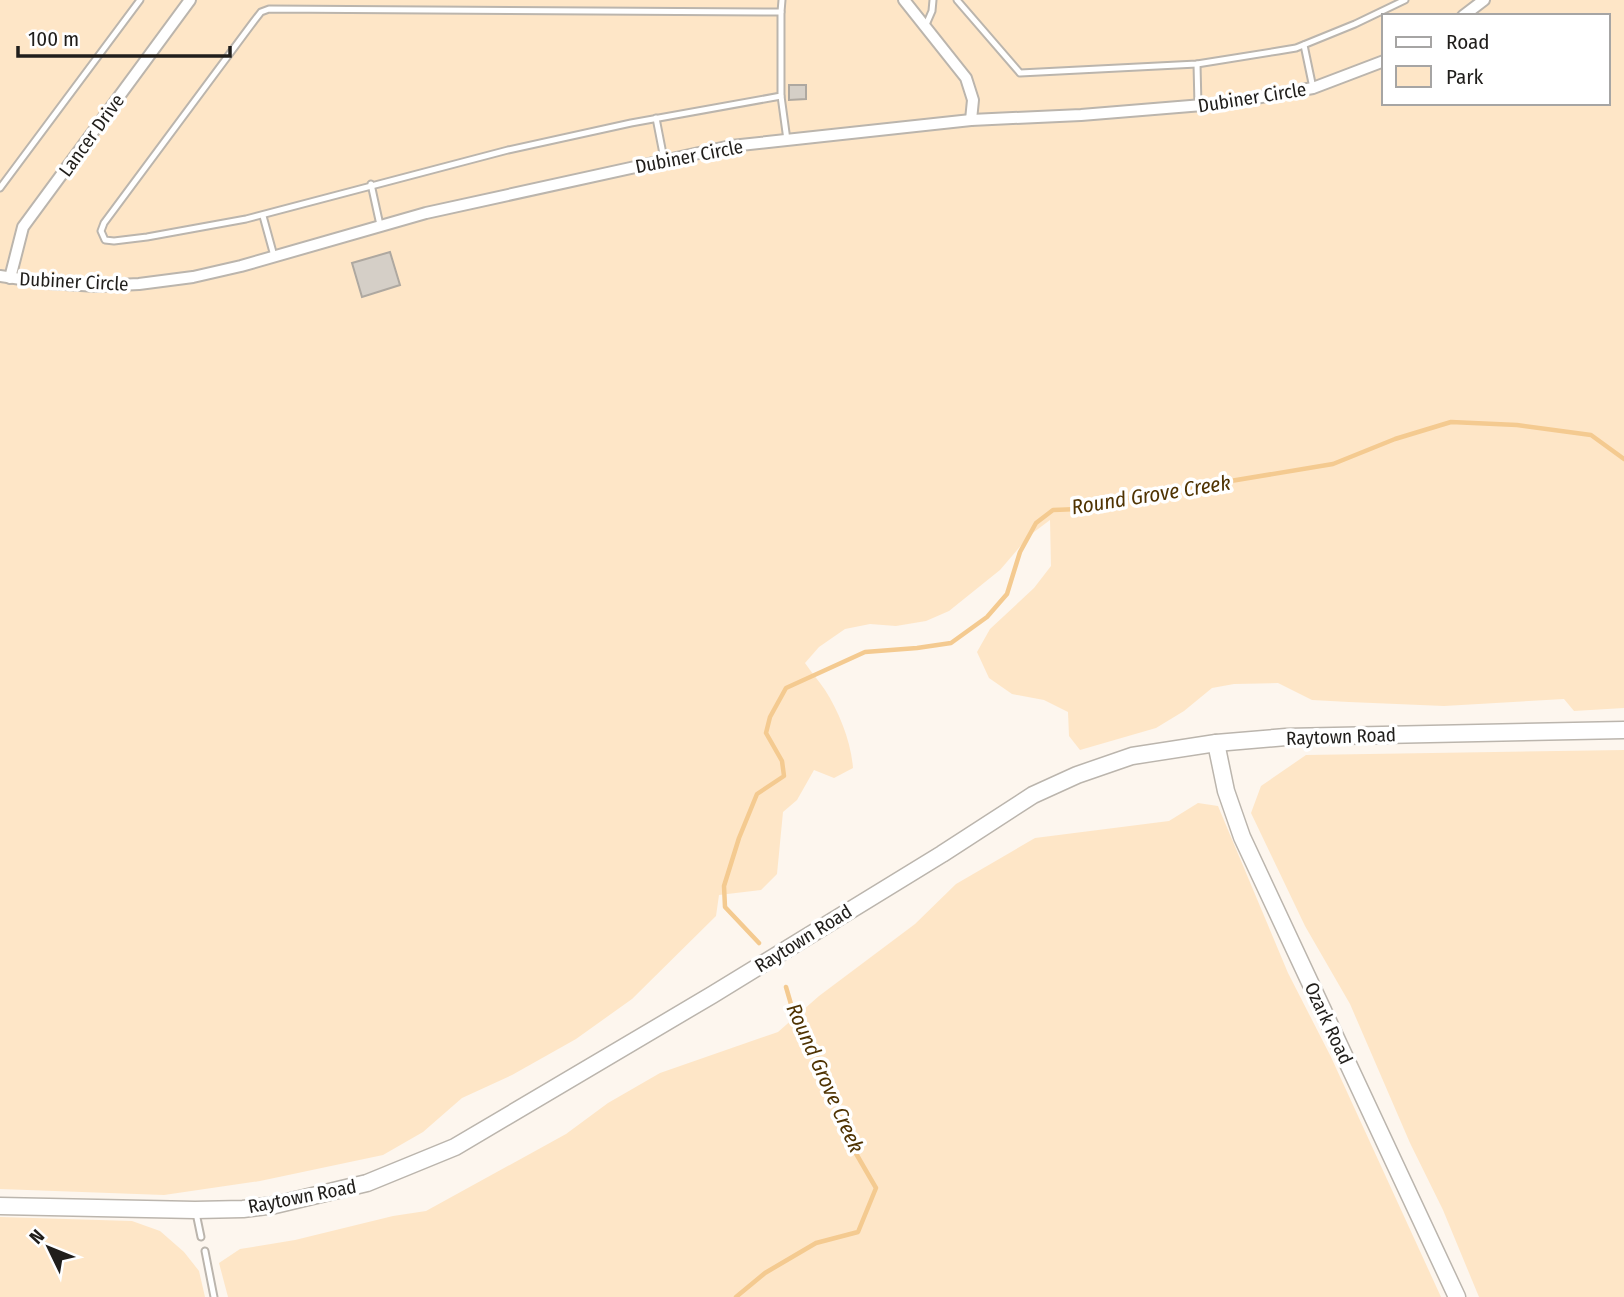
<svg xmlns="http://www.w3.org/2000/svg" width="1624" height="1297" viewBox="0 0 1624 1297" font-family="'Fira Sans Condensed',sans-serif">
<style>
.green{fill:#fee6c7;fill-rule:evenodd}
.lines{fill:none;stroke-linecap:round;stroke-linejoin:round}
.stream{stroke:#f4ca90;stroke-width:4.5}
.building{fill:#d5cfc7;stroke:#aea8a0;stroke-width:2}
.lane-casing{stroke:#bbb5ad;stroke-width:9}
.street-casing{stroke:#bbb5ad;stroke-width:14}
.secondary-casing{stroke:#bbb5ad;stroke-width:19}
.lane{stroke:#fff;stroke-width:5}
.street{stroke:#fff;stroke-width:10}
.secondary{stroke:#fff;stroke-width:16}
.labels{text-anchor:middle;stroke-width:7;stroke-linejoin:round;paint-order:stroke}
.street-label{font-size:19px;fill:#201e1b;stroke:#fff}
.water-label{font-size:21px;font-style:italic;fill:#4f3302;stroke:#fff}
</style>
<rect width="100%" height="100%" fill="#fdf6ee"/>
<g class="green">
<path d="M0,0h1624v708l-50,3 -10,-12 -120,7 -95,-4 -37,-2 -34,-17 -44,1 -22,4 -28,23 -28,17 -76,22 -11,-14 -1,-24 -24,-12 -32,-6 -23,-16 -12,-26 13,-23 44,-41 17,-22 -1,-46 -20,15 -30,35 -51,41 -23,10 -30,5 -26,-2 -25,5 -26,18 -14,16c6,9 14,18 20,27 14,22 26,51 28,78l-19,10 -20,-8 -17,30 -14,12 -6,62 -16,16 -42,5 -3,21 -84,83 -56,40 -64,36 -50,23 -39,34 -40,23 -123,26 -96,14 -164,-6zM1384,16h224v87h-224z"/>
<polygon points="1624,750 1624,1297 1479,1297 1443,1210 1410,1143 1350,1004 1305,926 1251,813 1261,786 1306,755"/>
<polygon points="1198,803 1218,806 1288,973 1331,1057 1441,1297 228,1297 219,1263 240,1249 295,1240 393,1216 426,1211 566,1134 608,1103 660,1073 778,1032 819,996 915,924 956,884 1035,838 1169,821"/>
<polygon points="0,1217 132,1221 160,1231 184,1252 199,1271 205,1297 0,1297"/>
</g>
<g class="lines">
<g class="stream">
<polyline points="759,943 725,907 724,886 739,838 757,794 784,776 782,761 766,733 770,717 786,688 865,652 917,648 951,643 987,617 1007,594 1020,552 1036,523 1053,510 1079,509 1122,499 1333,464 1395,439 1451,422 1517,425 1591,435 1624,459"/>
<polyline points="736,1297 765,1273 816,1243 858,1232 876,1188 847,1138 826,1071 793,1011 786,987"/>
</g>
</g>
<g class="building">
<polygon points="789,85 806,85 806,99 789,100"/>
<polygon points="390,252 400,285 362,297 352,263"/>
</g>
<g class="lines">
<g class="lane-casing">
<g id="lane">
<polyline points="957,0 1020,73 1197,64 1278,51 1296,48 1355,24 1405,0"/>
<polygon points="269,9 781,12 781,96 631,123 508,150 246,219 147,237 114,241 105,240 101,231 104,223 254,21 261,12"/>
<polyline points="781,12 782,0"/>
<polyline points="925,27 932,11 933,0"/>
<polyline points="1304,45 1313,88"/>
<polyline points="1197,64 1198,106"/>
<polyline points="781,96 787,140"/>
<polyline points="656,118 664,159"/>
<polyline points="371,184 380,225"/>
<polyline points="0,188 140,0"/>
<polyline points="263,216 274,256"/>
<polyline points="196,1213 201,1237"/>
<polyline points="205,1251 214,1297"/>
</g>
</g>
<g class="street-casing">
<g id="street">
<polyline points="904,0 966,78 973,100 971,120"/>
<polyline points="1463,16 1484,0"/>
<polyline points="0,276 48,283 97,286 139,284 193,277 241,266 426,213 731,146 971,120 1081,115 1227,103 1313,88 1384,61"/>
<polyline points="10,278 23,227 190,0"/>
</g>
</g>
<g class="secondary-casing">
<g id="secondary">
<polyline points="1216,743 1226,791 1242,837 1457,1297"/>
<polyline points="0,1206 195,1210 243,1209 275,1205 367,1183 455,1147 712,995 942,854 1033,795 1077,775 1132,756 1216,743 1286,737 1624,730"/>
</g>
</g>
<use href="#lane" class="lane"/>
<use href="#street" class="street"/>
<use href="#secondary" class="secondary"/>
</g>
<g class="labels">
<g class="street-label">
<text transform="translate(1252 97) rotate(-9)" y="7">Dubiner Circle</text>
<text transform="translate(91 135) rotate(-54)" y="7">Lancer Drive</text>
<text transform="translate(689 156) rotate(-11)" y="7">Dubiner Circle</text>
<text transform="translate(74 281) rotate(3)" y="7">Dubiner Circle</text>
<text transform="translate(1341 736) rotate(-2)" y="7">Raytown Road</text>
<text transform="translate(803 938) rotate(-32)" y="7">Raytown Road</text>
<text transform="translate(1329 1023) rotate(65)" y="7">Ozark Road</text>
<text transform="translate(302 1196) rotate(-11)" y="7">Raytown Road</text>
</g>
<g class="water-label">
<text transform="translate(1151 495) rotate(-9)" y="7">Round Grove Creek</text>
<text transform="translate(825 1078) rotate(66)" y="7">Round Grove Creek</text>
</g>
</g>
<rect x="1382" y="14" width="228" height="91" fill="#ffffff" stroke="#a6a5a4" stroke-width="2"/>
<rect x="1396" y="37" width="35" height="10" fill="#ffffff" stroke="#a6a5a4" stroke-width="2"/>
<text x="1446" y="49" font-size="21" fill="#201e1b">Road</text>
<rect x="1396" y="66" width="35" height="21" fill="#fee6c7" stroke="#a6a5a4" stroke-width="2"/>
<text x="1446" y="84" font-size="21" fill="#201e1b">Park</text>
<g transform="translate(49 1248) rotate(313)" stroke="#ffffff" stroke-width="5" paint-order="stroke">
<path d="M0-5L12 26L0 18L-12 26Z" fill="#201e1b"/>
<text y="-10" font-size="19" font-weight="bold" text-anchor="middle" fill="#201e1b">N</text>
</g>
<path d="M18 46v10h212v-10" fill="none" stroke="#201e1b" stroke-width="3.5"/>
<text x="28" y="46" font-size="21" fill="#201e1b" stroke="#ffffff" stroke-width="5" paint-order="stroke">100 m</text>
</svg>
